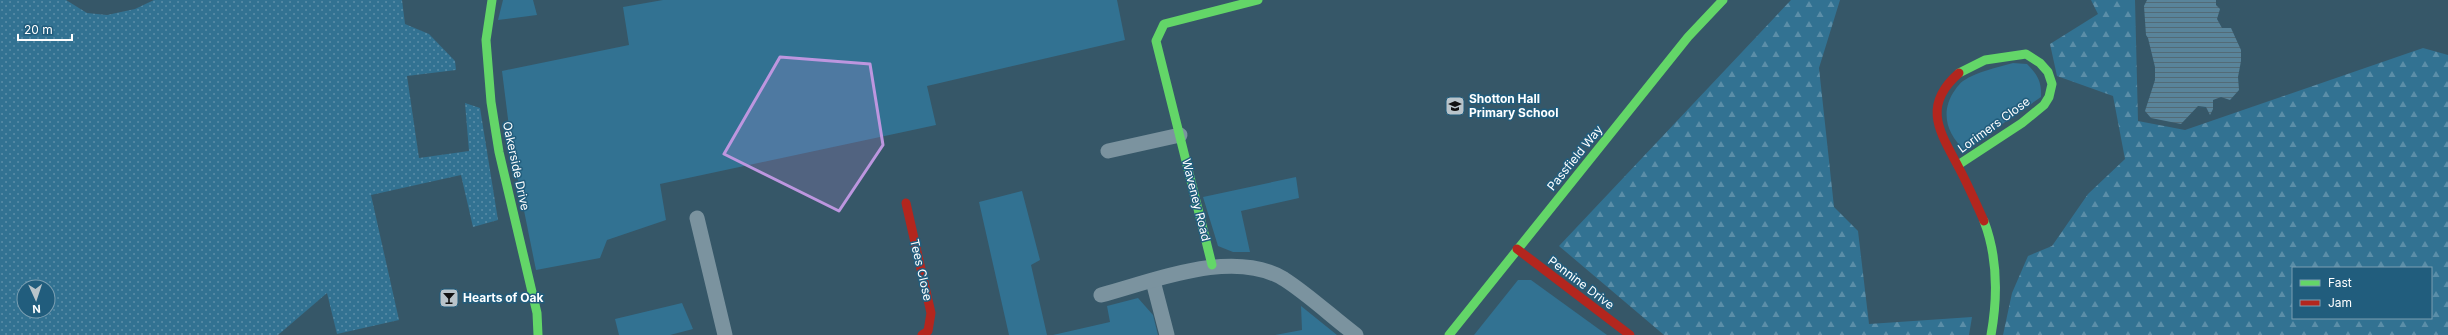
<svg xmlns="http://www.w3.org/2000/svg" width="2448" height="335" viewBox="0 0 2448 335" font-family="Inter,sans-serif">
<style>
.grass{fill:#327292}
.forest{fill:url(#forest-firs);fill-rule:evenodd}
.park{fill:url(#park-dots);fill-rule:evenodd}
.water{fill:url(#water-rules)}
.lines{fill:none;stroke-linecap:round;stroke-linejoin:round}
.street{stroke:#7b939f;stroke-width:15}
.fast{stroke:#63d668;stroke-width:9}
.jam{stroke:#b3261e;stroke-width:9}
.marked{fill:#bd96df;fill-opacity:0.2;stroke:#bd96df;stroke-width:3;stroke-linejoin:round}
.labels{text-anchor:middle;stroke-width:3;stroke-linejoin:round;paint-order:stroke}
.poi-label{font-size:12px;font-weight:bold;fill:#fff;stroke:#215d7d;text-anchor:start}
.street-label{font-size:12px;fill:#fff;stroke:#215d7d}
</style>
<defs>
<pattern id="forest-firs" width="22" height="20" patternUnits="userSpaceOnUse"><rect width="22" height="20" fill="#327292"/><path d="M5 1l3.5 6h-7zM16 11l3.5 6h-7z" fill="#5b8ea8"/></pattern>
<pattern id="park-dots" width="8" height="8" patternUnits="userSpaceOnUse"><rect width="8" height="8" fill="#327292"/><path d="M2 2h.1M6 6h.1" fill="none" stroke="#5b8ea8" stroke-width="1.8" stroke-linecap="round"/></pattern>
<pattern id="water-rules" width="6" height="5" patternUnits="userSpaceOnUse"><rect width="6" height="5" fill="#59849a"/><path d="M0 2.5h6" fill="none" stroke="#536b77"/></pattern>
</defs>
<rect width="100%" height="100%" fill="#365768"/>
<g class="grass">
<polygon points="503,0 533,0 537,15 498,20"/>
<polygon points="663,0 1117,0 1125,40 927,86 936,125 660,184 666,220 607,240 600,258 536,270 512,151 502,71 629,45 623,7"/>
<path d="M2013,63l14,1c10,10 15,18 14,33l-76,53c-19,-16 -25,-39 -10,-60 2,-3 5,-7 8,-9 15,-10 33,-13 50,-18z"/>
<polygon points="1296,177 1299,198 1241,211 1250,252 1233,252 1218,246 1203,197"/>
<polygon points="1022,191 1040,260 1031,265 1047,335 1009,335 979,202"/>
<polygon points="1518,280 1531,280 1607,335 1474,335"/>
<polygon points="1138,298 1153,315 1158,335 1053,335 1110,322 1107,306"/>
<polygon points="682,303 693,329 670,335 619,335 615,319"/>
<polygon points="1301,306 1337,335 1275,335 1302,330"/>
</g>
<g class="forest">
<polygon points="1791,0 1840,0 1819,68 1834,207 1858,231 1869,324 1972,317 1969,335 1664,335 1559,246"/>
<path d="M2091,0h44l3,121 47,9 238,-82 25,7v280h-445l9,-42 16,-37 24,-10 36,-52 37,-35 -12,-63 -56,-20 -7,-32 48,-30zM2293,268h138v50h-138z"/>
</g>
<path class="park" d="M0,0h66l21,13 20,2 28,-6 19,-9h248l3,24 24,10 26,27 1,9 -49,6 12,82 50,-7 -4,-48 15,5 18,112 -25,7 -12,-52 -90,20 28,125 -62,14 -10,-41 -49,42h-278zM24,287h24v24h-24z"/>
<polygon class="water" points="2147,0 2216,0 2216,5 2220,9 2217,19 2222,28 2231,28 2241,50 2241,61 2238,77 2239,90 2230,100 2221,97 2213,100 2213,109 2210,115 2206,107 2198,106 2181,124 2151,118 2145,111 2155,80 2155,67 2148,38 2146,35 2144,6"/>
<g class="lines">
<g class="street">
<polyline points="1108,151 1180,135"/>
<polyline points="697,218 725,335"/>
<polyline points="1153,281 1167,335"/>
<path d="M1101,295c53,-14 132,-47 183,-16 25,16 48,38 72,56"/>
</g>
<g class="fast">
<polyline points="492,0 486,40 491,102 499,152 537,313 538,335"/>
<polyline points="1958,165 2022,123 2044,105 2049,97 2052,84 2048,72 2040,63 2026,54 1985,60 1959,73"/>
<path d="M1984,221c14,37 14,75 7,114"/>
<polyline points="1212,265 1156,41 1164,24 1258,0"/>
<polyline points="1449,335 1688,37 1723,0"/>
</g>
<g class="jam">
<path d="M1959,73c-38,33 -19,59 0,95 9,17 17,35 25,53"/>
<polyline points="906,203 931,313 928,331 922,335"/>
<polyline points="1517,249 1630,335"/>
</g>
</g>
<path class="marked" d="M780,57l90,7 13,81 -44,66 -115,-57z"/>
<defs>
<g id="school-square" transform="scale(1)"><rect x="-9" y="-9" width="18" height="18" rx="4" fill="#b9c4ca" stroke="#215d7d"/><path d="M0-5L7-2L0 1L-7-2ZM-4 1L0 2.5L4 1V4Q0 6-4 4Z" fill="#111"/></g>
<g id="bar-square" transform="scale(1)"><rect x="-9" y="-9" width="18" height="18" rx="4" fill="#b9c4ca" stroke="#215d7d"/><path d="M-6-5H6L.8 .8V4.5H3.5V6h-7V4.5H-.8V.8Z" fill="#111"/></g>
</defs>
<g fill-rule="evenodd">
<use href="#school-square" x="1455" y="106"/>
<use href="#bar-square" x="449" y="298"/>
</g>
<g class="labels">
<g class="poi-label">
<text x="1469" y="103">Shotton Hall<tspan x="1469" dy="14">Primary School</tspan></text>
<text x="463" y="302">Hearts of Oak</text>
</g>
<g class="street-label">
<text transform="translate(1994 125) rotate(-36)" y="4">Lorimers Close</text>
<text transform="translate(1575 158) rotate(-51)" y="4">Passfield Way</text>
<text transform="translate(516 166) rotate(78)" y="4">Oakerside Drive</text>
<text transform="translate(1196 200) rotate(76)" y="4">Waveney Road</text>
<text transform="translate(921 270) rotate(77)" y="4">Tees Close</text>
<text transform="translate(1581 283) rotate(37)" y="4">Pennine Drive</text>
</g>
</g>
<rect x="2292" y="267" width="140" height="52" fill="#215d7d" stroke="#7a9eb1"/>
<rect x="2300" y="280" width="20" height="6" fill="#63d668" stroke="#7a9eb1"/>
<text x="2328" y="287" font-size="12" fill="#ffffff">Fast</text>
<rect x="2300" y="300" width="20" height="6" fill="#b3261e" stroke="#7a9eb1"/>
<text x="2328" y="307" font-size="12" fill="#ffffff">Jam</text>
<g transform="translate(36 299) rotate(177)"><circle r="19" fill="#215d7d" stroke="#7a9eb1"/>
<path d="M0-3L7 15L0 10L-7 15Z" fill="#b9c4ca"/>
<text y="-6" font-size="11" font-weight="bold" text-anchor="middle" fill="#ffffff">N</text>
</g>
<path d="M18 34v6h54v-6" fill="none" stroke="#ffffff" stroke-width="2"/>
<text x="24" y="34" font-size="12" fill="#ffffff" stroke="#215d7d" stroke-width="3" paint-order="stroke">20 m</text>
</svg>
